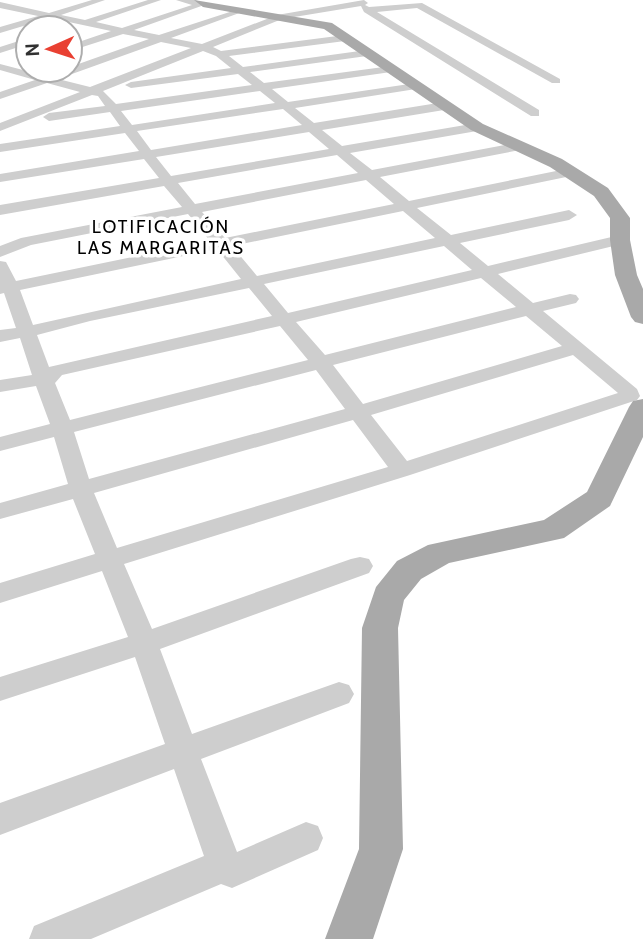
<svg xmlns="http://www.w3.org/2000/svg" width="643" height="939" viewBox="0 0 643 939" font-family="Cabin,sans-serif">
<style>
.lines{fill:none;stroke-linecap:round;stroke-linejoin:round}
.minor{fill:#cecece;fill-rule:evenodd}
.major{fill:#a9a9a9;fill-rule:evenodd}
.labels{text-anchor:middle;stroke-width:7;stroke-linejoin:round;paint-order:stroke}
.far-neighbourhood-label{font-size:18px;letter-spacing:2px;fill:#000;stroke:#fff}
</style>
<rect width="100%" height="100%" fill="#fff"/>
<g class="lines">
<g class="minor">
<path d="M92,0h13l-44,15 24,5 63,-20h13l-65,22 26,6 70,-23 -16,-5h19l12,4 -73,26 25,5 83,-27v4l-71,26 31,6 75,-29 87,-15 4,3 -3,2 4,2 53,-4 138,76v4h-8l-135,-75 -40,4 162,98v6h-8l-167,-104 -3,-6 -79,13 -69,28 8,4 124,-16 5,3 -5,3 -116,15 14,11 124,-17 5,3 -5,3 -117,16 14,11 127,-17 5,3 -5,3 -119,17 16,13 128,-19 6,3 -6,3 -121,19 19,15 130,-21 6,4 -6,4 -122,20 20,16 135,-23 6,4 -6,4 -127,22 22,17 148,-28 7,4 -7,4 -140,27 29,24 162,-33 5,1 2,3 -7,4 -154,32 34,27 118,-25 8,5 -8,5 -109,23 28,23 132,-31 6,2 2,3 -2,3 -128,31 35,29 37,-9 6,1 3,4 -3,4 -33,8 94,78 3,7 -3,4 -227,75 -286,89 28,65 199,-70 9,-2 9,2 4,7 -4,7 -209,76 32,85 147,-52 10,3 5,9 -5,9 -148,56 36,93 69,-30 12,4 5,12 -5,12 -86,38 -11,-4 -130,55h-62l5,-13 170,-70 -30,-87 -174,66v-32l165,-59 -30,-87 -135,44v-24l128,-40 -26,-66 -102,32v-20l95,-29 -22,-55 -73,20v-16l68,-19 -14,-47 -54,14v-14l50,-13 -14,-38 -36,6v-12l32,-5 -12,-37 -20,4v-12l16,-2 -12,-35 -4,1v-33l6,1 10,19 194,-40 -22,-27 -157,31 -31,12v-11l21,-8 161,-31 -18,-21 -164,29v-10l159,-27 -15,-19 -144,23v-8l139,-23 -14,-18 -125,19v-8l120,-18 -10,-14 -61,9 -6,-4 6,-4 56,-7 -7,-10 -6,-1 -92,36v-8l80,-31 -33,-9 -47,16v-7l35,-12 -35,-10v-6l46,12 24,-6v-3l79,-28 -26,-5 -53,17v-6l41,-14 -61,-13 -50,15v-6l38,-11 -38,-8v-6l49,11zM161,42l30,6 -101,39 -32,-8zM203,51l13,5 15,12 -100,14 -6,3 6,3 107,-14 14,11 -136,19 -13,-13zM260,91l15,12 -143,22 -11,-14zM283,109l19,16 -151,25 -14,-19zM309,132l20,17 -158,27 -15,-19zM337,155l21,18 -163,31 -17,-21zM366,180l28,24 -169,34 -23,-26zM403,211l32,27 -178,38 -25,-30zM444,246l28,24 -184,43 -24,-29zM217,249l24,30 -208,46 -13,-35zM481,278l35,29 -191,48 -29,-33zM249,288l23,28 -223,51 -12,-32 53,-14zM526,316l36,30 -199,58 -30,-39zM280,326l28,34 -238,60 -15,-37 7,-8zM573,355l45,38 -211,68 -36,-46zM316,370l29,39 -256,70 -15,-47zM353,420l35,47 -271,81 -23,-55z"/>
<polygon points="28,38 28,44 0,53 0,47"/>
</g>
<g class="major">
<polygon points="194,0 332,23 483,124 562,159 608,188 630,218 630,240 637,275 643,289 643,324 635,322 631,317 615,275 610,240 610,218 594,196 550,167 471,130 324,29 203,7"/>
<polygon points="643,399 643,437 610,506 564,538 449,563 421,579 404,600 398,628 403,849 373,939 325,939 359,849 362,628 376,587 397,561 428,545 544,520 587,492 629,407 633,401"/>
</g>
</g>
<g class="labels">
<g class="far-neighbourhood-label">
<text x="161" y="233">LOTIFICACIÓN<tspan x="161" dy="21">LAS MARGARITAS</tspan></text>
</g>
</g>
<g transform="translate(49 49) rotate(267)"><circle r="33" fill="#ffffff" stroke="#adadad" stroke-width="2"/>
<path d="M0-5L12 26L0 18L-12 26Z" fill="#e94032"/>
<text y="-10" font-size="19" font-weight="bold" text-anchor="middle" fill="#313131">N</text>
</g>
</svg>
